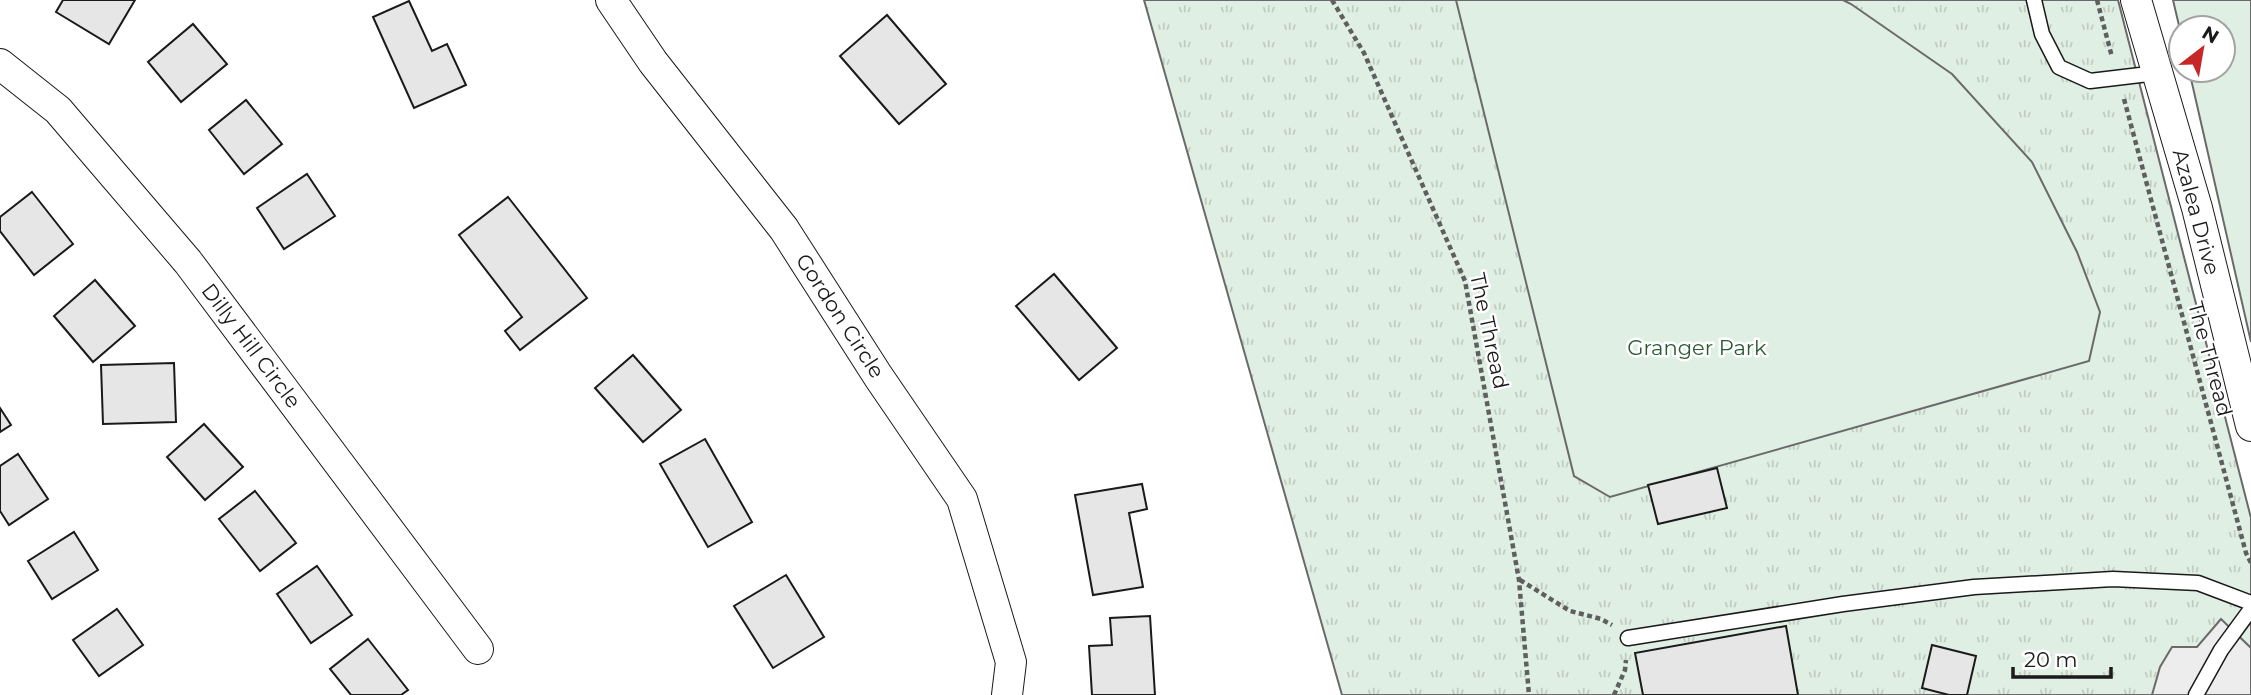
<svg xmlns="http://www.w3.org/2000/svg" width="2251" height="695" viewBox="0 0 2251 695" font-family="Montserrat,sans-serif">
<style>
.grass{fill:url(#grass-tufts);stroke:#6a6a6a;stroke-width:2}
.pitch{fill:#e0efe3;stroke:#6a6a6a;stroke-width:2}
.parking{fill:#ededed;stroke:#6a6a6a;stroke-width:2}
.building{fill:#e6e6e6;stroke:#1a1a1a;stroke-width:2}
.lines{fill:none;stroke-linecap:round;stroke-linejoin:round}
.service-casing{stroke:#1a1a1a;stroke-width:17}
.minor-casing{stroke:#1a1a1a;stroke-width:32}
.path{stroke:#5f5f5f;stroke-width:4.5;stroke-dasharray:5 3.5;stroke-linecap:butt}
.service{stroke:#fff;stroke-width:14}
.minor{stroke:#fff;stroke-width:30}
.labels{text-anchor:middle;stroke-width:5;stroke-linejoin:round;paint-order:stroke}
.street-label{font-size:21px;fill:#1a1a1a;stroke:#fff}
.park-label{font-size:21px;fill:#2b5a34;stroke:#fff}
</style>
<defs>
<pattern id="grass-tufts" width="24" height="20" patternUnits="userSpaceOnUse" patternTransform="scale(1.75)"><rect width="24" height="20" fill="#e0efe3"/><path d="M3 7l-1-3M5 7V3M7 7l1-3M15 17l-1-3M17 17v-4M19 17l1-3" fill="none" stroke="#c0ccc2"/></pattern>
</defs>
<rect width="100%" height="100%" fill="#fff"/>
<polygon class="grass" points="1144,0 2118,0 2251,518 2251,695 1342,695"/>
<g class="pitch">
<polygon points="1456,0 1843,0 1851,4 1952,74 2032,162 2077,252 2100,312 2089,361 1610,497 1574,476"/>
<polygon points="2173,0 2251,0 2251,342 2189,70 2223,70 2223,28 2181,28 2181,34"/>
</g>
<polygon class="parking" points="2221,619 2251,648 2251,695 2152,695 2160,667 2172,647 2197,647"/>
<g class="building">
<polygon points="63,0 135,0 109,44 56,12"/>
<polygon points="409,1 432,51 447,44 466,85 414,108 373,17"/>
<polygon points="887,15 946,84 899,124 840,56"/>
<polygon points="193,24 227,64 181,102 148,62"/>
<polygon points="246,100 282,144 244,174 209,130"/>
<polygon points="307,174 335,216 284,249 257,208"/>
<polygon points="32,192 73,244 34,275 0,231 0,217"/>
<polygon points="508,197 587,298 520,350 505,331 522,317 459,235"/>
<polygon points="1054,274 1117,348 1079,380 1016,306"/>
<polygon points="95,280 135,326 93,362 54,316"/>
<polygon points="633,355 681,410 643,442 595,388"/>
<polygon points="174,363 176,422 103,424 101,365"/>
<polygon points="0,408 11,425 0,432"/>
<polygon points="204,424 243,467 205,500 167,457"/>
<polygon points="705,439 752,522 708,547 660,464"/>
<polygon points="18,454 48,499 9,525 0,511 0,466"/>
<polygon points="1717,468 1727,508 1658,524 1648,485"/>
<polygon points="1142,484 1147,509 1129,513 1143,587 1093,595 1075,495"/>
<polygon points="255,491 296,543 260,571 219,519"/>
<polygon points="74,532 98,570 52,599 28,561"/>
<polygon points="317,566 352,615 311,643 277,594"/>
<polygon points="786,575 824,637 773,668 734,606"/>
<polygon points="117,609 143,645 99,676 73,640"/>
<polygon points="1150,616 1155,695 1092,695 1089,646 1112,645 1110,618"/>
<polygon points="1786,626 1798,695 1643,695 1635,653"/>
<polygon points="368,639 408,690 401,695 351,695 330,669"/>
<polygon points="1932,645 1976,656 1967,695 1949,695 1922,688"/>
</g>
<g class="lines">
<g class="service-casing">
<g id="service">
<polyline points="2034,0 2042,34 2059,67 2090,81 2157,73"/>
<polyline points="1628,638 1843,604 1974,587 2113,579 2198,583 2251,603"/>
<polyline points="2196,695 2221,650 2251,609"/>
</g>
</g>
<g class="minor-casing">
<g id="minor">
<polyline points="611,0 653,62 784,229 878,376 962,499 1011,662 1007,695"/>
<polyline points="2136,0 2197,208 2251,426"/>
<polyline points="0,64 58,110 188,262 478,649"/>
</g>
</g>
<g class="path">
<polyline points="1332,0 1364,53 1465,281 1519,580 1529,695"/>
<polyline points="2097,0 2112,57"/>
<polyline points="2124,99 2246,553 2251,563"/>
<polyline points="1520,580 1570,611 1601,619 1612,625"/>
<polyline points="1614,695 1625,670 1626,660"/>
</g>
<use href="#service" class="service"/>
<use href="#minor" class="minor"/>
</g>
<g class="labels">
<g class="street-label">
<text transform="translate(2196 212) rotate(75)" y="7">Azalea Drive</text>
<text transform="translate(840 316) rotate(57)" y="7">Gordon Circle</text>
<text transform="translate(1489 331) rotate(78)" y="7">The Thread</text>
<text transform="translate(251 346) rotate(53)" y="7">Dilly Hill Circle</text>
<text transform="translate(2210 359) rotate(75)" y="7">The Thread</text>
</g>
<g class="park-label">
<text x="1697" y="355">Granger Park</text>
</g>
</g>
<g transform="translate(2202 49) rotate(31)"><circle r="33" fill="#ffffff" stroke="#a3a3a3" stroke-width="2"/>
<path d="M0-5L12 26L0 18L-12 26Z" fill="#c62828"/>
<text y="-10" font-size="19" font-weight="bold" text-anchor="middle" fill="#1a1a1a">N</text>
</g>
<path d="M2013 667v10h98v-10" fill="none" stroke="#1a1a1a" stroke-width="3.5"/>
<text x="2024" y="667" font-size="21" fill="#1a1a1a" stroke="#ffffff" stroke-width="5" paint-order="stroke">20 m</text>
</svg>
